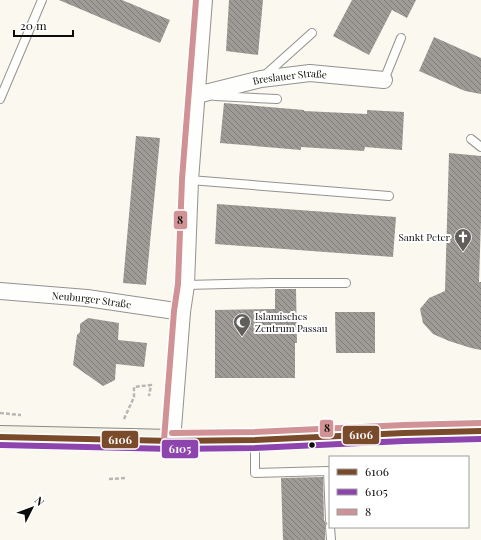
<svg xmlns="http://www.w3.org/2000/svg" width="481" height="540" viewBox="0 0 481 540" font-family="'Playfair Display',serif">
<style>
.building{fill:url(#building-back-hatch)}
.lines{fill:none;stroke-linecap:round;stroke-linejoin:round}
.lane-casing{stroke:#94928f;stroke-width:10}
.street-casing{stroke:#94928f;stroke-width:18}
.secondary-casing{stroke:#8a8985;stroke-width:24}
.path{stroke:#b7b7b5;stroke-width:2.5;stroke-dasharray:4 2;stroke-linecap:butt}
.lane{stroke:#fefefd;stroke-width:8}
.street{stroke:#fefefd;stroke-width:16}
.secondary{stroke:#f5f3e8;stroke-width:22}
.bus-1-casing{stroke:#fff;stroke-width:9}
.bus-2-casing{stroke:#fff;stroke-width:9}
.bus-3-casing{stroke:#fff;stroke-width:9}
.bus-1{stroke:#7a4b2a;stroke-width:6}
.bus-2{stroke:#8e44ad;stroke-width:6}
.bus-3{stroke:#d09294;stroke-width:6}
.bus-dot{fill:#0c0c0c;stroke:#fff;stroke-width:1.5}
.labels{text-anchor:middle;stroke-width:4;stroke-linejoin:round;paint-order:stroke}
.street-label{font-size:10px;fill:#0c0c0c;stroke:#fff}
.poi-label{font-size:10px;fill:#0c0c0c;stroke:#fff;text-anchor:end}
.line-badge{stroke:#fff;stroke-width:1.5}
.badge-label{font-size:11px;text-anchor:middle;font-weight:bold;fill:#fff}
.pale-badge-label{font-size:11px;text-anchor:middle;font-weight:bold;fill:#111}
</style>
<defs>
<pattern id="building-back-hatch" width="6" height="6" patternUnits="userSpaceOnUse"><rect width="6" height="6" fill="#9e9a96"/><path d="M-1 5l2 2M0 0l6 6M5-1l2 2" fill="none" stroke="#7f7c79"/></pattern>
</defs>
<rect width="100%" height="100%" fill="#fbf8f0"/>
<g class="building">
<polygon points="59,0 122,0 170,20 160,43"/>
<polygon points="229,0 263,0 258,55 226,51"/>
<polygon points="352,0 416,0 407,18 392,10 369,55 333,36"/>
<polygon points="434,37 481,58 481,94 465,91 419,71"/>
<polygon points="224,103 304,110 304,111 367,114 367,110 404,112 402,150 365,147 364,151 301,147 301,150 220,143"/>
<polygon points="136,136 160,138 146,285 123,283"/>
<polygon points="449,153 481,156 481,221 479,282 481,282 481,350 471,348 449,341 433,334 423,323 420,309 429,298 445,291"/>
<polygon points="217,204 396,217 393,257 215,244"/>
<polygon points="275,289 296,289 297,343 295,343 295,378 215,378 215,310 275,309"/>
<polygon points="335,312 375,312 375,353 336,353"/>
<polygon points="88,318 119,323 118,340 147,343 144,367 116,364 115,380 103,386 73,365 77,335 80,332 80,324"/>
<polygon points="323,477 324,520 326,524 325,527 325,540 283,540 281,478"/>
</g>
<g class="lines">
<g class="lane-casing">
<g id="lane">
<polyline points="263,77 312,33"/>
<polyline points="384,80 401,38"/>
<polyline points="215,96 277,99"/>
<polyline points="0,99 42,0"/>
<polyline points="471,139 481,147"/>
<polyline points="190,180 389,196"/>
<polyline points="186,285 270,283 346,283"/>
<polyline points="255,441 255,473 328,471 330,520"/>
<polyline points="330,527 331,540"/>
</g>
</g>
<g class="street-casing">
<g id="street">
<path id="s1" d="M197,95l64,-16 49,-6 74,7"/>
<path id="s2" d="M0,291l87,7 95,14"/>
<polyline points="172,441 182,312 186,285 190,180 204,0"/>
</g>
</g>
<g class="secondary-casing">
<polyline id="secondary" points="0,437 172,441 255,440 404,433 481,431"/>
</g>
<g class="path">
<polyline points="0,413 21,415"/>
<polyline points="124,419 134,397 134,387 151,385 149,396"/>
<polyline points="109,479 126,478"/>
</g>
<use href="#lane" class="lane"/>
<use href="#street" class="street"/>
<use href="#secondary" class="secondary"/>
<g class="bus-1-casing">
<polyline id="bus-1" points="0,437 172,441 255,440 404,433 481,431"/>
</g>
<g class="bus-2-casing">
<polyline id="bus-2" points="0,445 172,449 255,448 404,441 481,439"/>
</g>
<g class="bus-3-casing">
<g id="bus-3">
<polyline points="172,433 255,432 404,425 481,423"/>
<polyline points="164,440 174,311 178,284 182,179 196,0"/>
</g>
</g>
<use href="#bus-1" class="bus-1"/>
<use href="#bus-2" class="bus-2"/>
<use href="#bus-3" class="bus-3"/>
</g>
<defs>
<g id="church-pin" transform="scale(0.9)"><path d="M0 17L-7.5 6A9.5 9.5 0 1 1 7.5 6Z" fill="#605f5c" stroke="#fff"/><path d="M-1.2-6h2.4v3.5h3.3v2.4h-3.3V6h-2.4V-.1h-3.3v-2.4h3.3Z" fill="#fff"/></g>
<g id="mosque-pin" transform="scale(0.9)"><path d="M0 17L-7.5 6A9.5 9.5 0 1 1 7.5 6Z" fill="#605f5c" stroke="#fff"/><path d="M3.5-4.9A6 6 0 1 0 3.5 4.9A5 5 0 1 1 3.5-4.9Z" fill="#fff"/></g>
</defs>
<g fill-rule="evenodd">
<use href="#church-pin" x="463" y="237"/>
<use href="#mosque-pin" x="242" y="322"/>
</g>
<circle class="bus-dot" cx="312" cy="445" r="3.5"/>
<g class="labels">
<g class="street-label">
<text dy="4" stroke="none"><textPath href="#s1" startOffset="95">Breslauer Straße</textPath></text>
<text dy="4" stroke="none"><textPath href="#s2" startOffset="92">Neuburger Straße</textPath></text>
</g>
<g class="poi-label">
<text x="450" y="241">Sankt Peter</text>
<text x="255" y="320" text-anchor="start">Islamisches<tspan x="255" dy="12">Zentrum Passau</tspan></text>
</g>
</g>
<g class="line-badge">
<rect x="173" y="210" width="15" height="20" rx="4" fill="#d09294"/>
<rect x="319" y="419" width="15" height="19" rx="4" fill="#d09294"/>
<rect x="342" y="425" width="38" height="20" rx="4" fill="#7a4b2a"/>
<rect x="101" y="430" width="38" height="19" rx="4" fill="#7a4b2a"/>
<rect x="161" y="439" width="38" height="20" rx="4" fill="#8e44ad"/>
</g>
<g class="badge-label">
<text x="361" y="439">6106</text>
<text x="120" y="444">6106</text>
<text x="180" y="453">6105</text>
</g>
<g class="pale-badge-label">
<text x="180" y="224">8</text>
<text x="327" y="432">8</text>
</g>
<rect x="329" y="456" width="140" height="72" fill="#ffffff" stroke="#9e9e9e"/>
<rect x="337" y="469" width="20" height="6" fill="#7a4b2a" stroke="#9e9e9e"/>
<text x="365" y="476" font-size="12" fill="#0c0c0c">6106</text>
<rect x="337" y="489" width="20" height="6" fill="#8e44ad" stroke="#9e9e9e"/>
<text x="365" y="496" font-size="12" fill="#0c0c0c">6105</text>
<rect x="337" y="509" width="20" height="6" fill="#d09294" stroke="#9e9e9e"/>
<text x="365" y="516" font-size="12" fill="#0c0c0c">8</text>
<g transform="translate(32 508) rotate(48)" stroke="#ffffff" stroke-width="3" paint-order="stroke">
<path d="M0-3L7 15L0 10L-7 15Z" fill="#0c0c0c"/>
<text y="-6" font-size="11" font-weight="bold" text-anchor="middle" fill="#0c0c0c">N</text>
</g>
<path d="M14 30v6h59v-6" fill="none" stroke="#0c0c0c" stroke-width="2"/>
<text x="20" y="30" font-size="12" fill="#0c0c0c" stroke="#ffffff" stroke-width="3" paint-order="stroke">20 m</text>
</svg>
